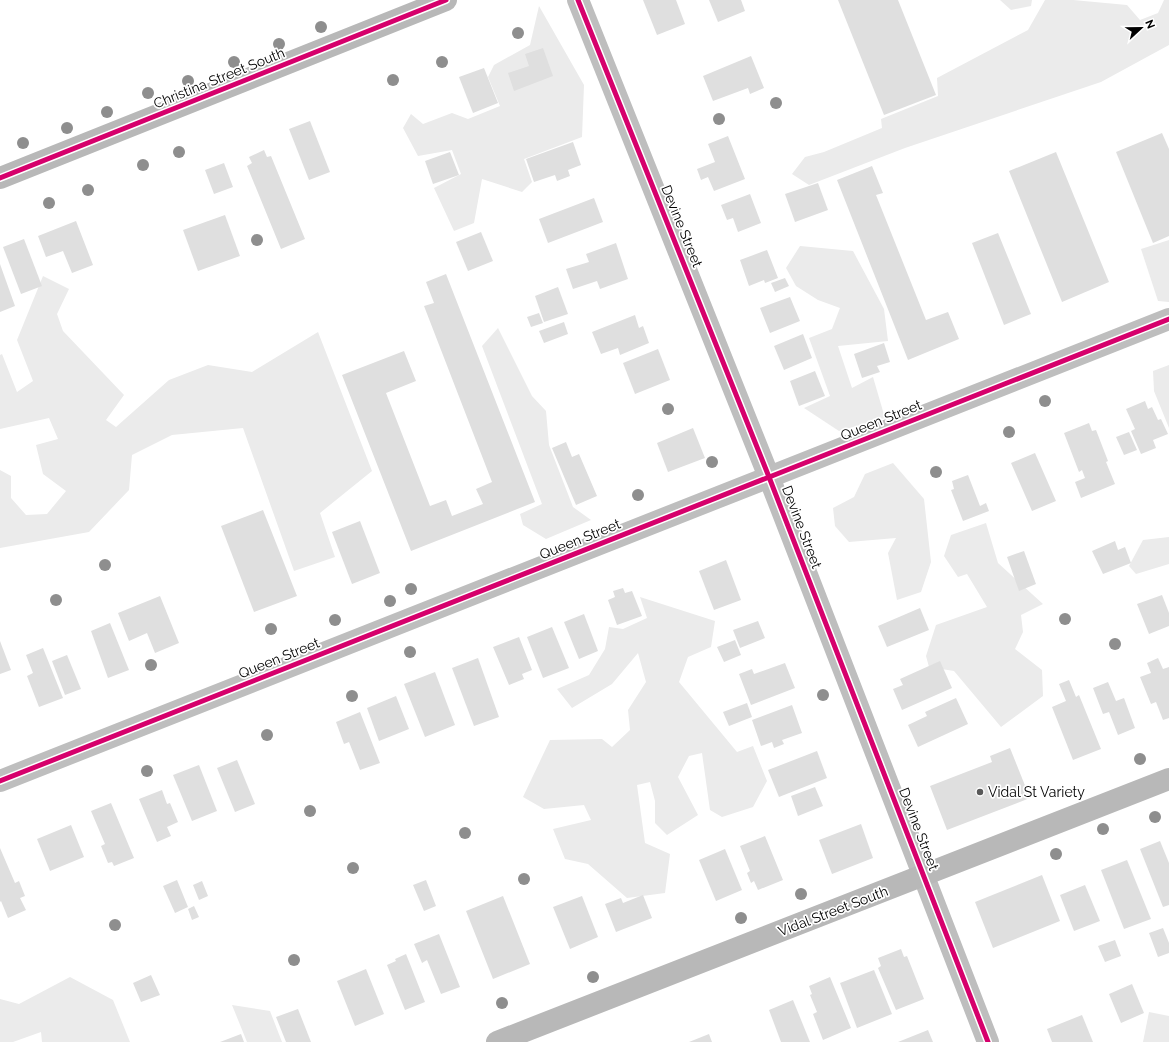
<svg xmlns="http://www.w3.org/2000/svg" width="1169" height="1042" viewBox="0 0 1169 1042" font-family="Raleway,sans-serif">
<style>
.green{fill:#ebebeb}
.building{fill:#dfdfdf}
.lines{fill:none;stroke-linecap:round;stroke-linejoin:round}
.street{stroke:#bebebe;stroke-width:22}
.secondary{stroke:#b8b8b8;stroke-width:22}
.cycleway-casing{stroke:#fff;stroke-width:8}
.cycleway{stroke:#d6006c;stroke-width:5}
.tree{fill:#8e8e8e}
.poi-dot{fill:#595959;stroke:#fff;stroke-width:1.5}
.labels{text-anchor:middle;stroke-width:3.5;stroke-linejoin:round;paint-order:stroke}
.street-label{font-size:14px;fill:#000;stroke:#fff}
.poi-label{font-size:14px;fill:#000;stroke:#fff;text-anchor:start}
</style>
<rect width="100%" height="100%" fill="#fff"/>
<g class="green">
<polygon points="1000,0 1032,0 1031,6 1011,10"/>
<polygon points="1045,0 1073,0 1127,5 1140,20 1158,13 1164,0 1169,0 1169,45 1101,82 905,148 809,185 792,174 805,157 824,152 882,128 881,119 938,96 937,78 1028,30"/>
<polygon points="539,6 584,85 582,137 524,159 532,182 522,192 482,179 474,223 454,231 434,188 461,174 452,150 418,156 403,128 411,114 423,124 452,113 468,119 500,106 488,77 494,65 530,45"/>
<polygon points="1169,240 1169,302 1158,301 1141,249"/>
<polygon points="800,246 853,251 884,309 888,341 838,346 852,388 873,377 885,418 839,431 804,408 830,396 809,338 832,329 840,308 818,300 796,286 786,268"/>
<polygon points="43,276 69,289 57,314 63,331 124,395 106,420 116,427 169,380 208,365 252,372 318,332 372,471 320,513 335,557 294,571 243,428 172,435 132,455 129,490 89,532 0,548 0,470 11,476 11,498 26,515 47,514 66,491 43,474 36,445 58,439 49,418 0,429 0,355 2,354 17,392 33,381 17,340"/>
<polygon points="498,328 532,396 546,411 549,445 573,507 591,520 546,539 523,525 520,514 542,504 482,346"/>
<polygon points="1169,365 1169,428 1154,391 1153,371"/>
<polygon points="893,463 924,499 931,562 921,592 897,600 888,553 896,538 849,542 835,526 833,508 854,497 865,474"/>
<polygon points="986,523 998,563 1043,604 1021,615 1023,632 1015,649 1042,670 1043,696 1001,727 954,671 929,667 926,656 936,625 987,607 967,574 958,577 944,556 951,535"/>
<polygon points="1169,537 1169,564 1136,574 1129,566 1143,540"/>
<polygon points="640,597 715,621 711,647 688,657 679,682 737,752 753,746 767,781 753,807 722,817 710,810 702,753 689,756 678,777 698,815 667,835 655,823 655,801 650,782 637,785 645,843 670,854 665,893 627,898 588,864 565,859 553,829 591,820 584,805 544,809 523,797 550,740 602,739 612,747 630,730 628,710 646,682 638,653 612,684 572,708 557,689 589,675 605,649 609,627 623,629 647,618"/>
<polygon points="70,977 113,1000 130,1042 42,1042 41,1032 13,1042 0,1042 0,999 19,1004"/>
<polygon points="232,1005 270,1011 282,1042 247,1042"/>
<polygon points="1149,1012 1169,1016 1169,1042 1143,1042"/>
</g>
<g class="building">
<polygon points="643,0 676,0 685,24 657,35"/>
<polygon points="709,0 741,0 745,11 718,22"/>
<polygon points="838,0 898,0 936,95 884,115"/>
<polygon points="543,48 553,76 514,91 508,73 529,66 525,54"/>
<polygon points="751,56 764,88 750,94 748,88 713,101 703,76"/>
<polygon points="484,68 498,103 473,113 459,77"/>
<polygon points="310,121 330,172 309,180 289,129"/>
<polygon points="1162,133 1169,149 1169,236 1153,243 1116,152"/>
<polygon points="728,136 745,179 714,191 708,177 701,180 697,169 715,162 708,144"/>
<polygon points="573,142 581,165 568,170 570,176 557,181 555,175 534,182 526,159"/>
<polygon points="264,150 267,157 271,156 305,239 281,249 247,166 252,163 249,157"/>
<polygon points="450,152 459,175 433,184 425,161"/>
<polygon points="1056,152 1109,282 1062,302 1009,171"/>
<polygon points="224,163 233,187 214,194 205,170"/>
<polygon points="872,166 883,193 876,195 926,320 948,312 959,339 908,360 837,180"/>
<polygon points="818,183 828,210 795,222 785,194"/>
<polygon points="750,194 761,223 738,232 733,218 727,220 721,205"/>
<polygon points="594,198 603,222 548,243 539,219"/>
<polygon points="225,215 240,256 198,271 183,230"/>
<polygon points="76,221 93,265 72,273 63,251 46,257 38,236"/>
<polygon points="481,232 493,261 468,271 456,242"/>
<polygon points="998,233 1031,314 1004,325 972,243"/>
<polygon points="24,239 42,286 21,294 3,247"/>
<polygon points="616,243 628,279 600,289 597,281 573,289 566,269 589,262 586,254"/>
<polygon points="767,250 778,278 765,283 764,280 749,286 740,260"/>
<polygon points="0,264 15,306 0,312"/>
<polygon points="446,274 535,502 411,551 342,375 404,351 416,381 386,393 430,506 446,500 452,516 483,504 476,489 492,482 424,306 434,303 426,282"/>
<polygon points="785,278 789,286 775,292 771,283"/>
<polygon points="558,287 568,314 544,322 535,296"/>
<polygon points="790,297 800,321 770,333 760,308"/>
<polygon points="539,313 543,323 531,327 527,317"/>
<polygon points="635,315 639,328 643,326 649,343 620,355 618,348 601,354 592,332"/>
<polygon points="564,322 568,334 544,343 539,331"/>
<polygon points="803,334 812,358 784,370 774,346"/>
<polygon points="884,343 890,362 877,366 880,372 862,378 854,354"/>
<polygon points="658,349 670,380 635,394 623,363"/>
<polygon points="815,371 825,396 799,406 790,381"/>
<polygon points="1145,401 1148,409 1152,407 1158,420 1161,419 1168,434 1153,440 1156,448 1141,454 1131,431 1135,429 1126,409"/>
<polygon points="1089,423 1092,431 1096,430 1108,461 1106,462 1115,484 1081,498 1075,482 1085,478 1082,470 1079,472 1064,433"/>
<polygon points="693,428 705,458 668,472 657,443"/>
<polygon points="1129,432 1137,450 1124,455 1116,437"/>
<polygon points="566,442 572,457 579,454 597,496 576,505 552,448"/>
<polygon points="1035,453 1056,501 1032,511 1011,463"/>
<polygon points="968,475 980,506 986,503 989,511 963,521 951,490 954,489 952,481"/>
<polygon points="263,510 297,596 254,612 221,526"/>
<polygon points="360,521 380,573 352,584 332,532"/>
<polygon points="1115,541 1118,550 1125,547 1131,563 1103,574 1092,551"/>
<polygon points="1024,551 1036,584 1019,591 1007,557"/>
<polygon points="726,560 741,600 714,610 699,571"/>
<polygon points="623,588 625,593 632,591 642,616 617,625 608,600 615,597 613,591"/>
<polygon points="1162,595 1169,613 1169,626 1149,634 1137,604"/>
<polygon points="160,596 179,643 155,653 147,633 129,641 118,613"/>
<polygon points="920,608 929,630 887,647 878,626"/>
<polygon points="584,614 598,651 579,659 564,622"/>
<polygon points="758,621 765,638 740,648 733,630"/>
<polygon points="110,623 129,670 108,678 91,631"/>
<polygon points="552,627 569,668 543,678 527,637"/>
<polygon points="519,637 532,670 522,674 524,679 509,685 493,647"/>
<polygon points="735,640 741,655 724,662 717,647"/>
<polygon points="0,641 11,670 0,674"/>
<polygon points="43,648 63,698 39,707 27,676 33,673 26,655"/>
<polygon points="67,655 81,689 65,695 52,661"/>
<polygon points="478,658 499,717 474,726 452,668"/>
<polygon points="1158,658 1163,669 1169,667 1169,718 1163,720 1156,702 1151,704 1140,677 1151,673 1147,663"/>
<polygon points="940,661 952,688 902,710 893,689 903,685 900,679"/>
<polygon points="785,663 795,688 751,705 739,674 752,669 754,674"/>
<polygon points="435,672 455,725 425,737 404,684"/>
<polygon points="1069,680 1076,697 1079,695 1101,749 1073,760 1052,707 1066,701 1059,684"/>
<polygon points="1108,682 1116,701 1124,698 1135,728 1118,735 1109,712 1103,714 1093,688"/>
<polygon points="396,696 409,729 379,741 367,708"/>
<polygon points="956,698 968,724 918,747 908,725 927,716 925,712"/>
<polygon points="747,703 752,717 729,726 723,712"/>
<polygon points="792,705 802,733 782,740 784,744 774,748 772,742 761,746 752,720"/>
<polygon points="360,712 380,763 360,770 349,742 344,744 336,722"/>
<polygon points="1010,748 1030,798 947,830 930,786 992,762 990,756"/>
<polygon points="817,751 827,778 779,797 768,770"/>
<polygon points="237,760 255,804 235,812 217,768"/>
<polygon points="199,765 217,811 192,821 173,775"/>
<polygon points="815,787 823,806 798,816 791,796"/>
<polygon points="162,790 167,804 170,803 178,822 167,827 171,836 157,842 139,799"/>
<polygon points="111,803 134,858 114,866 112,862 108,863 101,846 105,844 91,811"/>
<polygon points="861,824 873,858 832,874 819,840"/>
<polygon points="71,825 84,857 50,871 37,839"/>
<polygon points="765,836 783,880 758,890 754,881 751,883 747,873 750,871 740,846"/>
<polygon points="1160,841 1169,863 1169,905 1163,907 1140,849"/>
<polygon points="0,848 15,883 19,881 25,896 20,898 26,910 8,918 1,901 0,902"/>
<polygon points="725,849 742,890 716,901 699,860"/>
<polygon points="1127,860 1151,919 1124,929 1101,870"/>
<polygon points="1042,875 1060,921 993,948 975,902"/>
<polygon points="177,880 188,907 175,913 163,886"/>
<polygon points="426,880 436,906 424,911 413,885"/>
<polygon points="202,881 208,896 199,900 193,885"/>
<polygon points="1085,885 1100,921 1074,931 1060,895"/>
<polygon points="643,895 652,918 616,932 605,904 621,898 623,903"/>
<polygon points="503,896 530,964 493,979 466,911"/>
<polygon points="582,896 598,937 570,949 553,907"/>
<polygon points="194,906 199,917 192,920 188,909"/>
<polygon points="1163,928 1169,943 1169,953 1158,957 1149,933"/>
<polygon points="439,934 460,987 441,994 427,960 422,963 414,944"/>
<polygon points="1115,940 1121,956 1105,962 1098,946"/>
<polygon points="901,949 904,957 907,956 924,999 896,1010 878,968 881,966 878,958"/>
<polygon points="406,954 425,1002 405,1010 387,965 396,961 395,959"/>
<polygon points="366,969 384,1014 355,1026 337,981"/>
<polygon points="874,970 892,1014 857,1028 840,983"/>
<polygon points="151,975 160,995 141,1002 133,983"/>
<polygon points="830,977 851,1028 823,1040 813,1014 817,1012 810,995 812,994 809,986"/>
<polygon points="1132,984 1144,1013 1121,1023 1109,994"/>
<polygon points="793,1000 810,1042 781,1042 769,1010"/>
<polygon points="298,1009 311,1042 286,1042 276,1017"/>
<polygon points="1082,1015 1093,1042 1052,1042 1047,1029"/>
<polygon points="928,1030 933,1042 898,1042"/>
<polygon points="241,1034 244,1042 220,1042"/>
<polygon points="709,1034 712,1042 689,1042"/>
</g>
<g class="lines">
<g class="street">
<polyline points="578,0 769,477 988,1042"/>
<polyline points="0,781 1169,319"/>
</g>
<g class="secondary">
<polyline points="0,178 446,0"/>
<polyline points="497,1042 1169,779"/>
</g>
<g class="cycleway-casing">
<g id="cycleway">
<polyline points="578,0 769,477 988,1042"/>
<polyline points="0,178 446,0"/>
<polyline points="0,781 1169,319"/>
</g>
</g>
<use href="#cycleway" class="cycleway"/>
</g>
<g class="tree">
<circle cx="321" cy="27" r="6"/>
<circle cx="518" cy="33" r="6"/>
<circle cx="279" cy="44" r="6"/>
<circle cx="234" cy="62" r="6"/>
<circle cx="442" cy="62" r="6"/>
<circle cx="393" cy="80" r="6"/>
<circle cx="188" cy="81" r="6"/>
<circle cx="148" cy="93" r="6"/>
<circle cx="776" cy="103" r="6"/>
<circle cx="107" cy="112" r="6"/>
<circle cx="719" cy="119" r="6"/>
<circle cx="67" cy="128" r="6"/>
<circle cx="23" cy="143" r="6"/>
<circle cx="179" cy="152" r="6"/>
<circle cx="143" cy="165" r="6"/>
<circle cx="88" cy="190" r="6"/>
<circle cx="49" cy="203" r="6"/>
<circle cx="257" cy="240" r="6"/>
<circle cx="1045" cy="401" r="6"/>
<circle cx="668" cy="409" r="6"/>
<circle cx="1009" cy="432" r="6"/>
<circle cx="712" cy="462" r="6"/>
<circle cx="936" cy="472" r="6"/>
<circle cx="638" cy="495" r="6"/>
<circle cx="105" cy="565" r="6"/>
<circle cx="411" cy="589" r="6"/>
<circle cx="56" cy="600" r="6"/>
<circle cx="390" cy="601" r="6"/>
<circle cx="1065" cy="619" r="6"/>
<circle cx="335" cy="620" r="6"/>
<circle cx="271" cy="629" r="6"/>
<circle cx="1115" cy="644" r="6"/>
<circle cx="410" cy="652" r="6"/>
<circle cx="151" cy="665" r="6"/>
<circle cx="823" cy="695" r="6"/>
<circle cx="352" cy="696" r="6"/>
<circle cx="267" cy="735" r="6"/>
<circle cx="1140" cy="759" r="6"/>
<circle cx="147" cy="771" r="6"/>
<circle cx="310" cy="811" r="6"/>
<circle cx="1155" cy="817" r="6"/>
<circle cx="1103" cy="829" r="6"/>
<circle cx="465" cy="833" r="6"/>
<circle cx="1056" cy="854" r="6"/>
<circle cx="353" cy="868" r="6"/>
<circle cx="524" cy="879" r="6"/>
<circle cx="801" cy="894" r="6"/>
<circle cx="741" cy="918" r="6"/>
<circle cx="115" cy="925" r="6"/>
<circle cx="294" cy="960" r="6"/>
<circle cx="593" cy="977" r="6"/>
<circle cx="502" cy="1003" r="6"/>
</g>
<circle class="poi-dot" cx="980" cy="792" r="4"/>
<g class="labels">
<g class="street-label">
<text transform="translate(219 78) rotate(-22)" y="5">Christina Street South</text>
<text transform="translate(682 226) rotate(68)" y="5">Devine Street</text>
<text transform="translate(881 420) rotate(-22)" y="5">Queen Street</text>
<text transform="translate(802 527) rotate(69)" y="5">Devine Street</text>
<text transform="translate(580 539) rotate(-22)" y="5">Queen Street</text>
<text transform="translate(279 658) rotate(-22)" y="5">Queen Street</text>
<text transform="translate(919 829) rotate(69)" y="5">Devine Street</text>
<text transform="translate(833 911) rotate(-21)" y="5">Vidal Street South</text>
</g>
<g class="poi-label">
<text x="988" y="797">Vidal St Variety</text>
</g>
</g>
<g transform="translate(1141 28) rotate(68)" stroke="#ffffff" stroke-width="3" paint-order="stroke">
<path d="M0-3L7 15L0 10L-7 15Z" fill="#000000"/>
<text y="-6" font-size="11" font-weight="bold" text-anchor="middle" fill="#000000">N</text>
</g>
</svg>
